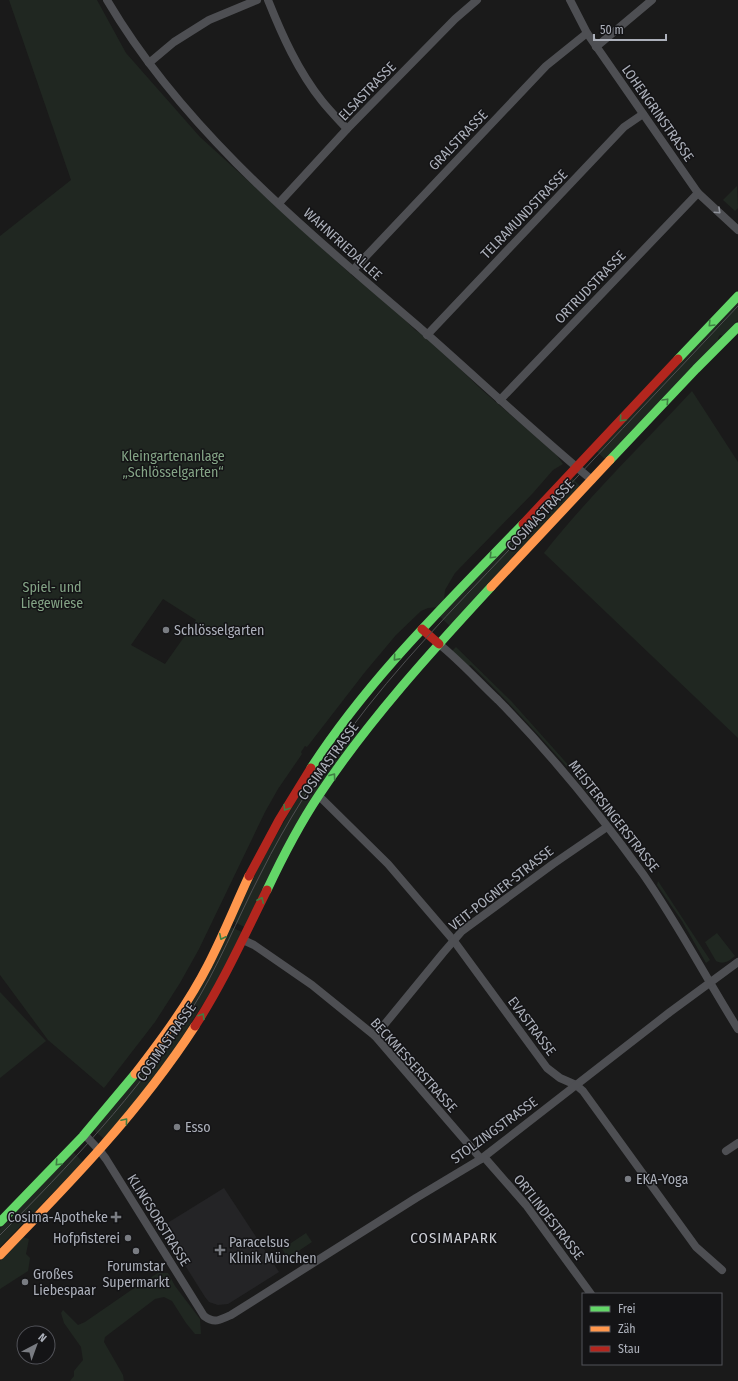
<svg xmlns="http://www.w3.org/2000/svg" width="738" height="1381" viewBox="0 0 738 1381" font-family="'Fira Sans Condensed',sans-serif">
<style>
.built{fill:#242426}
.green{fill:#202721;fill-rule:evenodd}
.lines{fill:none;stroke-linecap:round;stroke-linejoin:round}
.street{stroke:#4e4f53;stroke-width:8}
.fast{stroke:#63d668;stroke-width:9}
.slow{stroke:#ff974d;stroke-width:9}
.jam{stroke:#b3261e;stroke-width:9}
.tram{stroke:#4e4f51;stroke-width:1}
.oneway{stroke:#90939b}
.oneway2{stroke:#3f7f43}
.poi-dot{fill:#797c82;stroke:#141416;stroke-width:1.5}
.labels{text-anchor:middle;stroke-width:3;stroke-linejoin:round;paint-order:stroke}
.street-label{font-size:14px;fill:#acb0ba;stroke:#141416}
.park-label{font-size:14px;fill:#84a486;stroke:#141416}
.poi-label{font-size:14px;fill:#acb0ba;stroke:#141416;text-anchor:start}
.neighbourhood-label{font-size:15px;letter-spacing:1px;fill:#cdcfd6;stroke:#141416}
</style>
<rect width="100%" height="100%" fill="#1a1a1a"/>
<polygon class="built" points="224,1188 279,1272 228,1304 218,1305 209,1302 205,1297 161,1227"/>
<g class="green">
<path d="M9,0h88l29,53 74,84 156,142 6,3 34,29 19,19 12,7 55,53 74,64 7,10 -10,6 -20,23 -78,80 -10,17 -1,10 -4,7 -12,1 -7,3 -25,24 -31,37 -58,75 -2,-1 -4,6 1,2 -24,35 -13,23 -66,137 -19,34 -25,39 -51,66 -56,-48 -48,-65v-739l71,-56zM163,599l33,21 -31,44 -34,-19z"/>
<polygon points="737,186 738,208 735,211 723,200"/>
<polygon points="738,300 738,320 723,336 720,335 718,338 719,341 606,460 596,451"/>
<path d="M692,391l46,71v276l-194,-185c45,-57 99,-109 148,-162z"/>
<polygon points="571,477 581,487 518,554 516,553 512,557 514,558 450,626 439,616"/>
<path d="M456,647l56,55 59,66 -4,-1c-31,-35 -62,-69 -96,-102l-3,1 -16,-15z"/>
<polygon points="346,724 360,735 343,755 246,928 233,921 262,860 311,775"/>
<polygon points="575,772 614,821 610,821 574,776"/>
<polygon points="658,881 710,960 706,963 682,921 657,885"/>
<polygon points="231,927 244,933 228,965 161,1070 104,1139 95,1131 94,1128 119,1101"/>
<path d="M717,933l18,23c-6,5 -11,9 -19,5l-11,-19z"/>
<polygon points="0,992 46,1041 0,1078"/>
<polygon points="73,1152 83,1162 0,1247 0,1229"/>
<polygon points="306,1233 312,1242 288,1258 282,1249"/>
<polygon points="23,1237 29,1239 26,1254 30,1258 28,1271 0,1289 0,1261"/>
<polygon points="158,1273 168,1273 175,1286 200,1319 201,1334 195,1334 186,1323 172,1301 164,1297 155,1299 105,1337 104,1342 123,1375 124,1381 70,1381 74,1376 74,1371 83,1360 81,1347 64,1323 61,1313 63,1310 78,1325 85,1322 140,1284"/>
</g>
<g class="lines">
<g class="street">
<path d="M107,0c77,131 198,229 312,327 58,51 114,104 173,153"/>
<path d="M268,0c14,35 30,71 54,101 8,10 17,19 25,28"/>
<polyline points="570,0 587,33 698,193 738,230"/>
<polyline points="596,47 652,0"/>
<polyline points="149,63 174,42 209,20 257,0"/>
<polyline points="279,203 347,129 455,19 477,0"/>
<polyline points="353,270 546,66 587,33"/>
<polyline points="427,335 624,127 643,114"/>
<polyline points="500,400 698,193"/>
<path d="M439,644c21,17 39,37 59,56 53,54 101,113 145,174 35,50 63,104 95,155"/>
<polyline points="319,796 388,864 454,941 547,1068 560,1078 576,1085 583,1091 696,1247 722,1270"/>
<polyline points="243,940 254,945 312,985 375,1036 481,1159"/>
<polyline points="375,1036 443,953 462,931 553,864 607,827"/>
<path d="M85,1135l15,16 6,8 98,157c11,8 15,4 27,-1l185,-117 65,-39 189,-147 68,-50"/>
<polyline points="726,1151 738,1143"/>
<polyline points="484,1157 526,1205 591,1294"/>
</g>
<g class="fast">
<polyline points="678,359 738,296"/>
<polyline points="610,460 696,369 738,327"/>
<path d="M311,768c59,-91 137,-166 212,-244"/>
<path d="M267,890c15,-32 32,-65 52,-95 50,-75 111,-142 172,-208"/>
<polyline points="0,1222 83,1136 135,1074"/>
</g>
<g class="slow">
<polyline points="491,587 610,460"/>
<path d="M135,1074c27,-35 53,-70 73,-109 15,-29 27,-59 41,-89"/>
<path d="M0,1255c70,-72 140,-144 195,-229"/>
</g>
<g class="jam">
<polyline points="523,524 678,359"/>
<polyline points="422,629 439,644"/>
<polyline points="249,876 279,820 311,768"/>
<path d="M195,1026c28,-43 49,-90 72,-136"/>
</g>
<path class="tram" d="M0,1235c69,-69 137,-141 190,-223 28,-44 47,-93 71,-139 25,-50 55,-97 88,-142 48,-65 104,-122 159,-180 76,-82 153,-163 230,-245"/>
</g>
<defs><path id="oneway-chevron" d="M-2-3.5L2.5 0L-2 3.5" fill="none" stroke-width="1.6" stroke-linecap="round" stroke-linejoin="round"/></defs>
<use class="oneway" href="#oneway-chevron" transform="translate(718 211) rotate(43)"/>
<g class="oneway2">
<use href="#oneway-chevron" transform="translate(711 324) rotate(134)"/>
<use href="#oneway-chevron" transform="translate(666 401) rotate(-47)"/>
<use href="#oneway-chevron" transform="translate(622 419) rotate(133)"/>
<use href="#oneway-chevron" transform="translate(492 556) rotate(134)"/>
<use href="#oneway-chevron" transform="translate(396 658) rotate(132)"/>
<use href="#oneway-chevron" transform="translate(333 776) rotate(-54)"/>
<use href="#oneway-chevron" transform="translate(286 808) rotate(122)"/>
<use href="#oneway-chevron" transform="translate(261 900) rotate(-65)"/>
<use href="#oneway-chevron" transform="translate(222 937) rotate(116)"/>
<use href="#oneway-chevron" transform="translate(202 1016) rotate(-58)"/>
<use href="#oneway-chevron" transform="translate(125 1121) rotate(-50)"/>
<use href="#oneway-chevron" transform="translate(58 1163) rotate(133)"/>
</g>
<g class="poi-dot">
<circle cx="166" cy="630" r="4"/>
<circle cx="177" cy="1127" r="4"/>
<circle cx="628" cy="1179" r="4"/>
<path d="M114 1211h4v4h4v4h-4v4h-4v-4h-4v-4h4z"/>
<circle cx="128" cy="1238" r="4"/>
<path d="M218 1244h4v4h4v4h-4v4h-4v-4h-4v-4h4z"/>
<circle cx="136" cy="1251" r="4"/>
<circle cx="25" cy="1282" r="4"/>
</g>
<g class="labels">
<g class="street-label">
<text transform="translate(367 91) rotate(-46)" y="5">ELSASTRASSE</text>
<text transform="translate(658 113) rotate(55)" y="5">LOHENGRINSTRASSE</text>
<text transform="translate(458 140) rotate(-46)" y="5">GRALSTRASSE</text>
<text transform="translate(524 214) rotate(-46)" y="5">TELRAMUNDSTRASSE</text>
<text transform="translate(343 244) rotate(42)" y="5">WAHNFRIEDALLEE</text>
<text transform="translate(590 287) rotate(-46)" y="5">ORTRUDSTRASSE</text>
<text transform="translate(540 515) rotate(-47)" y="5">COSIMASTRASSE</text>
<text transform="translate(328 761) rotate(-54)" y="5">COSIMASTRASSE</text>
<text transform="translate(614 816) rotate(52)" y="5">MEISTERSINGERSTRASSE</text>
<text transform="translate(501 888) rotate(-38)" y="5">VEIT-POGNER-STRASSE</text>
<text transform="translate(532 1026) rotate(53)" y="5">EVASTRASSE</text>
<text transform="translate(166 1042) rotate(-55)" y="5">COSIMASTRASSE</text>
<text transform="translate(414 1065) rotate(48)" y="5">BECKMESSERSTRASSE</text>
<text transform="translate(494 1130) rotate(-36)" y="5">STOLZINGSTRASSE</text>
<text transform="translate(549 1217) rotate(52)" y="5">ORTLINDESTRASSE</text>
<text transform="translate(159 1220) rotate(58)" y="5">KLINGSORSTRASSE</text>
</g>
<g class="park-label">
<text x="173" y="461">Kleingartenanlage<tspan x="173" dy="16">„Schlösselgarten“</tspan></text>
<text x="52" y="592">Spiel- und<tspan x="52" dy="16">Liegewiese</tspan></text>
</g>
<g class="poi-label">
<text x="174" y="635">Schlösselgarten</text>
<text x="185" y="1132">Esso</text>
<text x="636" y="1184">EKA-Yoga</text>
<text x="108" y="1222" text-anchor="end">Cosima-Apotheke</text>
<text x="120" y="1243" text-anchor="end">Hofpfisterei</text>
<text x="229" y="1247">Paracelsus<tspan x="229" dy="16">Klinik München</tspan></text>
<text x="136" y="1271" text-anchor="middle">Forumstar<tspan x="136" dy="16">Supermarkt</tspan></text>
<text x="33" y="1279">Großes<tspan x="33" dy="16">Liebespaar</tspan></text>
</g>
<g class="neighbourhood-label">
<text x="454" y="1243">COSIMAPARK</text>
</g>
</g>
<rect x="582" y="1293" width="140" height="72" fill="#141416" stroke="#515258"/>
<rect x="590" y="1306" width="20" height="6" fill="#63d668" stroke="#515258"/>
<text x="618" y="1313" font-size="12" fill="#acb0ba">Frei</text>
<rect x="590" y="1326" width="20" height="6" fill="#ff974d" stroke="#515258"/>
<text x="618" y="1333" font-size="12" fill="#acb0ba">Zäh</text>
<rect x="590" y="1346" width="20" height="6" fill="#b3261e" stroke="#515258"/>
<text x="618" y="1353" font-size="12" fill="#acb0ba">Stau</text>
<g transform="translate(36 1345) rotate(41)"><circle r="19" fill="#141416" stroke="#515258"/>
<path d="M0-3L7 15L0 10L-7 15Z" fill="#797c82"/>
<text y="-6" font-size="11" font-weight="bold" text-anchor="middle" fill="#acb0ba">N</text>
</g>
<path d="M594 34v6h72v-6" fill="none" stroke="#acb0ba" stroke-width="2"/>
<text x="600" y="34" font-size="12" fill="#acb0ba" stroke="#141416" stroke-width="3" paint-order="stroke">50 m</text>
</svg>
